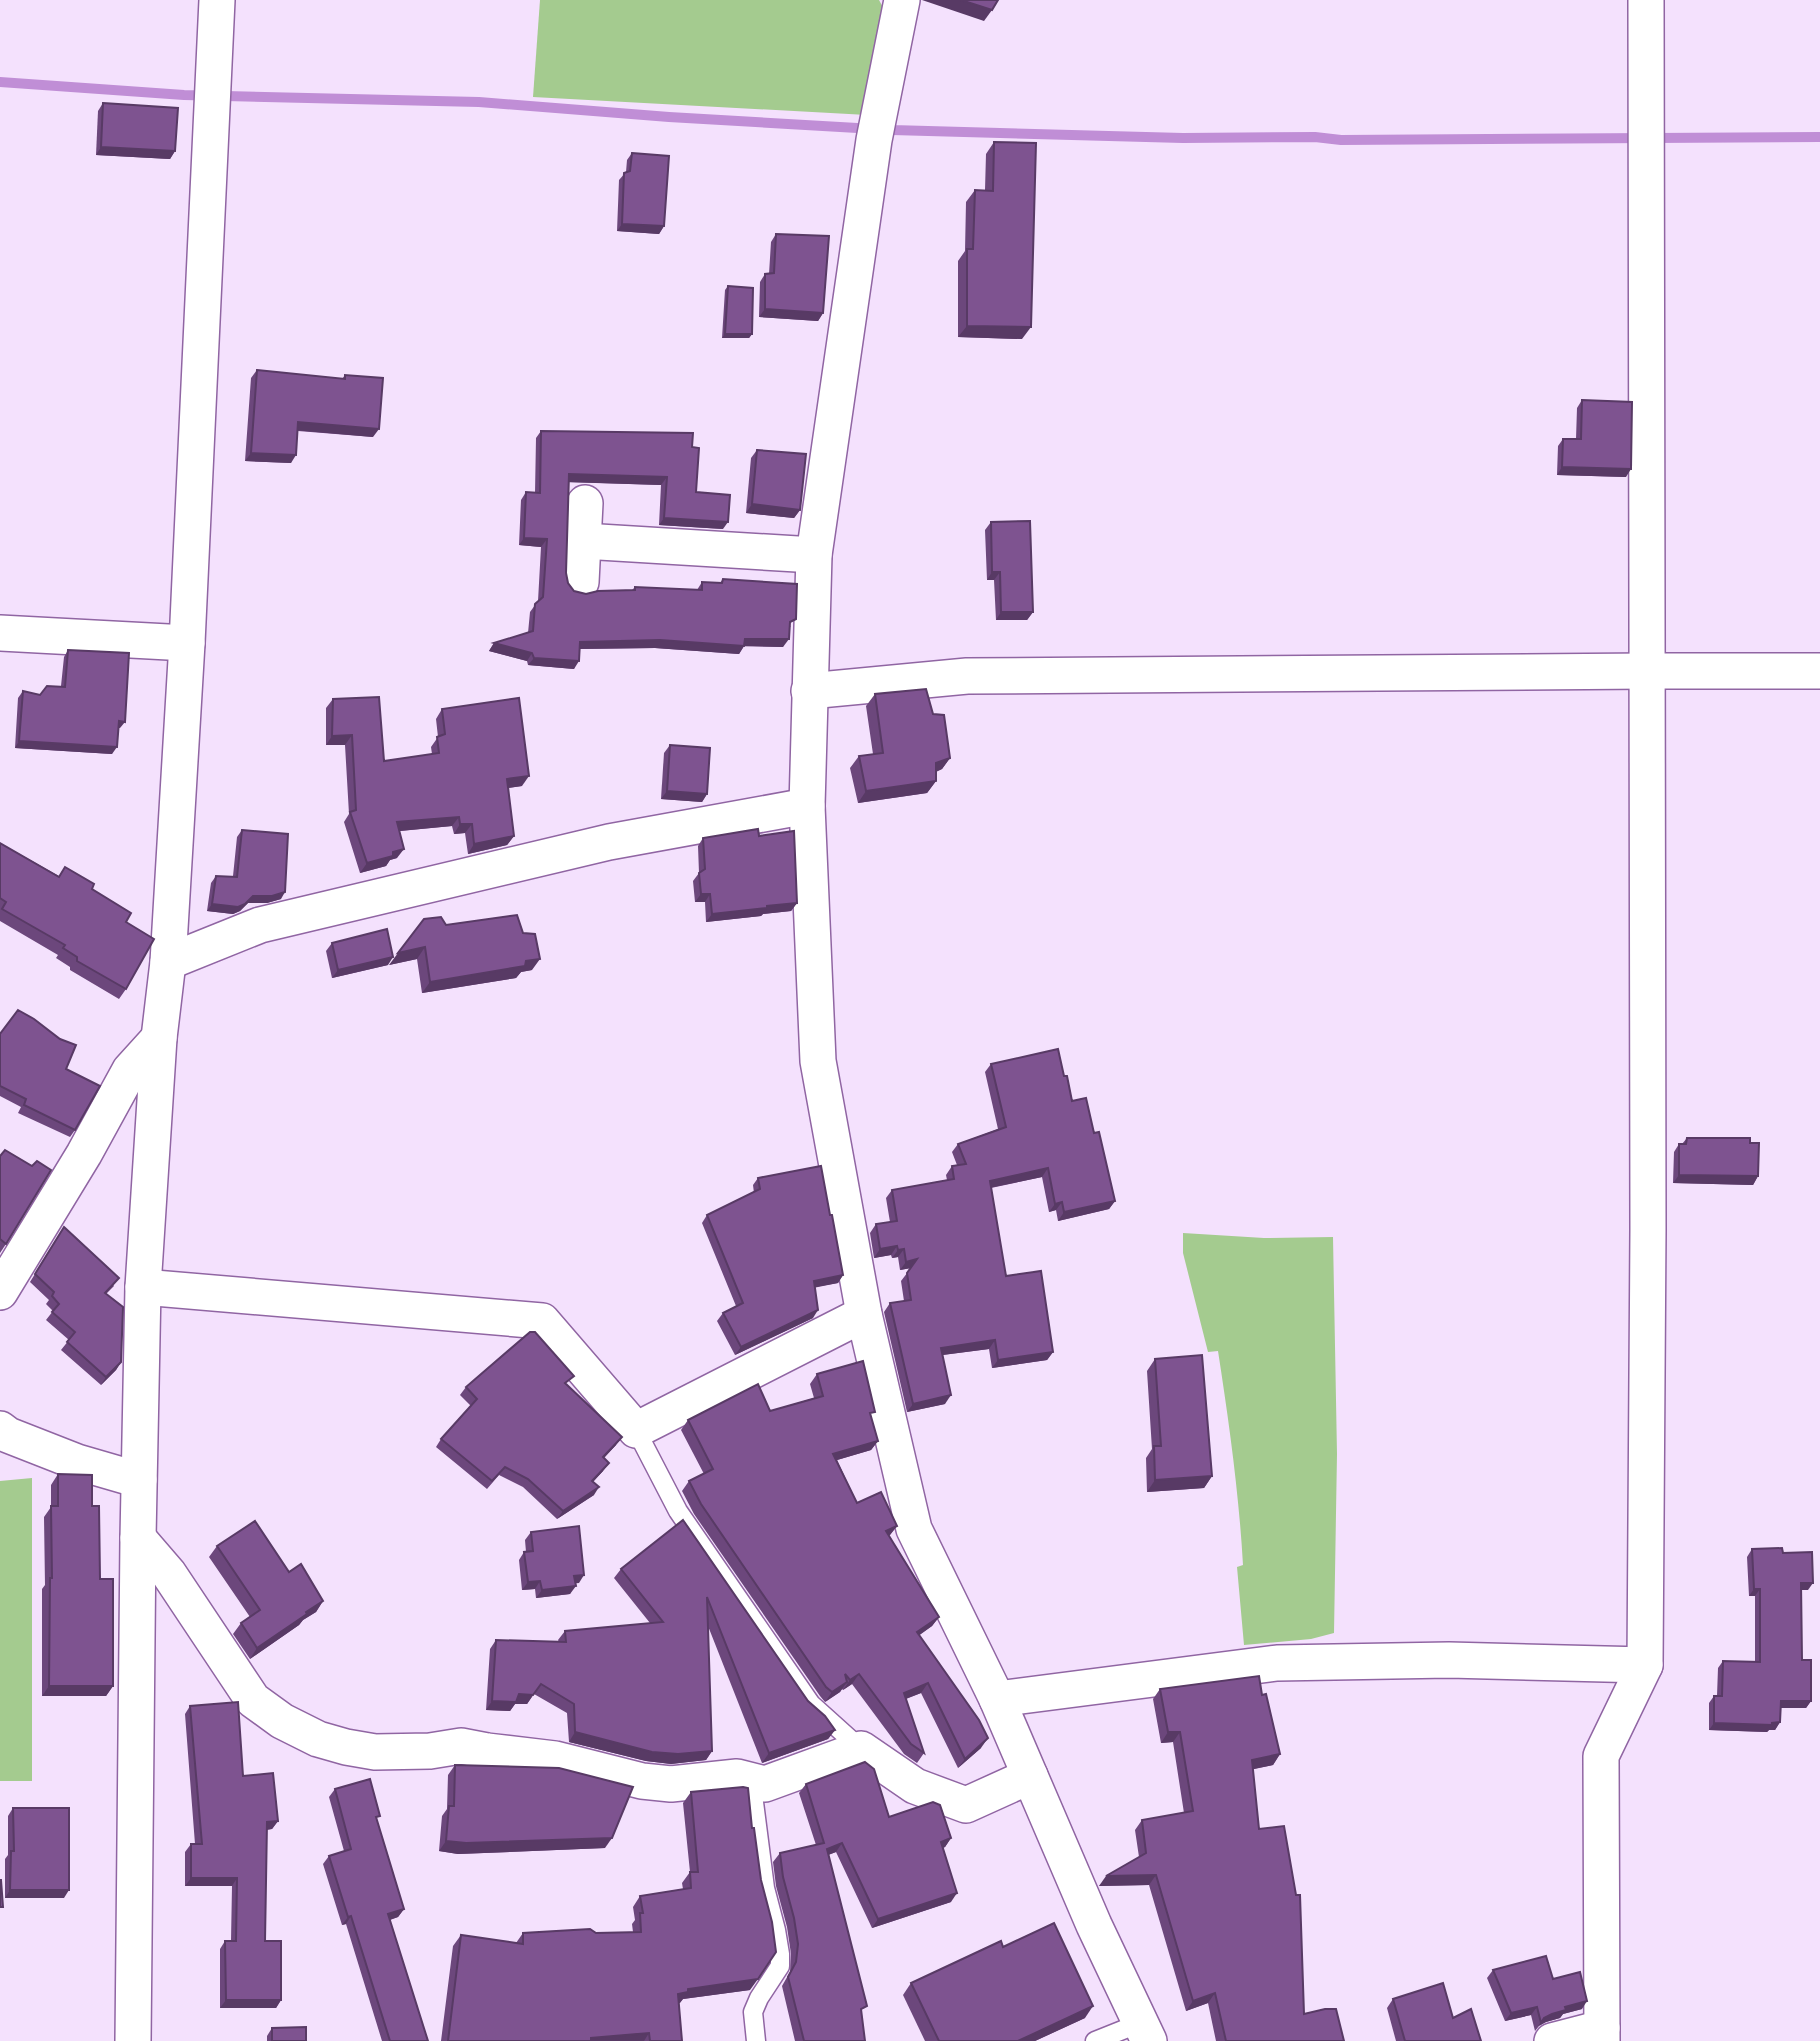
<svg xmlns="http://www.w3.org/2000/svg" width="1820" height="2041" viewBox="0 0 1820 2041" font-family="Manrope,sans-serif">
<style>
.green{fill:#a4cb8f}
.lines{fill:none;stroke-linecap:round;stroke-linejoin:round}
.stream{stroke:#c08ed6;stroke-width:10}
.lane-casing{stroke:#9065a3;stroke-width:21}
.street-casing{stroke:#9065a3;stroke-width:38}
.lane{stroke:#fff;stroke-width:18}
.street{stroke:#fff;stroke-width:35}
.wall{fill:#6c477c}
.shaded-wall{fill:#583a65}
.building{fill:#7e5390;stroke:#583a65;stroke-width:2}
</style>
<rect width="100%" height="100%" fill="#f4e1fd"/>
<g class="green">
<polygon points="540,0 879,0 885,11 867,115 533,97"/>
<path d="M1183,1233l81,5 69,-1 4,217 -3,179 -23,6 -67,6 -7,-78 6,-2c-4,-71 -14,-143 -25,-214l-10,1 -25,-99z"/>
<polygon points="32,1478 32,1781 0,1781 0,1481"/>
</g>
<g class="lines">
<polyline class="stream" points="0,82 184,95 479,102 669,117 892,130 1183,138 1315,137 1341,140 1820,137"/>
<g class="lane-casing">
<g id="lane">
<polyline points="636,1430 678,1511 811,1704 861,1749"/>
<polyline points="751,1779 765,1888 776,1930 780,1954 780,1966 759,1998 753,2012 756,2041"/>
<polyline points="1095,2041 1140,2023"/>
</g>
</g>
<g class="street-casing">
<g id="street">
<polyline points="902,0 874,140 814,555 807,806 818,1061 864,1314 914,1529 997,1699 1094,1925 1149,2041"/>
<polyline points="583,541 814,555"/>
<polyline points="581,582 585,503"/>
<polyline points="0,633 187,643"/>
<polyline points="809,691 967,676 1648,671 1820,671"/>
<polyline points="168,962 260,925 609,842 807,806"/>
<polyline points="143,1287 542,1321 636,1430 864,1314"/>
<polyline points="0,1292 84,1154 130,1070 159,1038"/>
<polyline points="0,1429 8,1435 77,1462 139,1480"/>
<polyline points="138,1538 169,1574 253,1700 282,1721 318,1739 346,1747 375,1752 430,1751 461,1746 487,1751 555,1759 642,1781 671,1784 737,1777 765,1784 861,1749 915,1786 966,1805 1030,1776"/>
<polyline points="997,1699 1277,1663 1449,1660 1645,1665"/>
<polyline points="133,2041 138,1538 143,1287 159,1038 168,962 187,643 217,0"/>
<polyline points="1552,2041 1602,2028"/>
<polyline points="1602,2041 1601,1756 1645,1665 1648,1230 1646,0"/>
</g>
</g>
<use href="#lane" class="lane"/>
<use href="#street" class="street"/>
</g>
<g class="wall">
<polygon points="103,103 175,151 170,159 96,155 98,111"/>
<polygon points="994,142 1022,339 958,337 958,261 965,251 966,202 975,190 985,190 986,154"/>
<polygon points="632,153 664,226 659,234 617,231 619,180 626,172 627,160"/>
<polygon points="776,234 823,313 818,321 759,317 760,282 765,274 769,274 771,242"/>
<polygon points="728,286 752,334 749,338 722,338 725,290"/>
<polygon points="257,370 342,379 345,375 373,437 298,431 291,463 245,461 251,378"/>
<polygon points="1582,400 1626,477 1557,475 1558,446 1563,439 1576,439 1577,408"/>
<polygon points="541,431 692,447 696,492 723,529 659,525 661,485 569,482 566,573 568,583 574,591 586,594 632,590 635,587 697,590 702,582 720,583 723,579 791,627 789,627 783,647 744,646 739,654 655,648 580,649 574,669 528,665 527,661 489,651 494,643 528,633 530,612 538,601 541,547 519,545 521,500 526,492 535,493 536,438"/>
<polygon points="757,450 800,510 794,518 746,513 751,458"/>
<polygon points="991,522 1033,612 1027,620 996,620 994,580 987,580 985,530"/>
<polygon points="68,650 120,728 119,728 112,754 15,748 18,698 23,691 40,695 61,686 64,657"/>
<polygon points="875,694 933,714 950,758 942,769 936,772 936,781 927,793 858,803 850,768 859,756 873,754 866,706"/>
<polygon points="333,699 384,761 432,754 431,747 438,737 436,719 442,709 522,786 508,788 514,836 507,845 468,854 465,833 454,834 452,826 399,831 397,858 390,860 386,866 360,873 344,822 349,814 345,745 326,745 326,708"/>
<polygon points="670,745 707,794 702,802 661,799 664,753"/>
<polygon points="242,830 281,899 267,903 248,903 240,911 233,914 207,911 211,883 216,876 233,876 237,837"/>
<polygon points="759,836 797,903 791,911 763,914 761,916 706,922 705,902 695,902 693,881 699,873 698,846 703,838"/>
<polygon points="0,843 59,876 65,867 92,889 126,922 126,989 119,999 70,970 70,967 56,958 58,955 0,921"/>
<polygon points="446,925 532,970 521,972 516,978 422,993 417,959 389,965"/>
<polygon points="332,943 388,965 332,978 326,951"/>
<polygon points="0,1034 66,1069 75,1130 70,1137 18,1113 21,1107 0,1096"/>
<polygon points="991,1064 1064,1076 1072,1101 1094,1133 1115,1201 1109,1209 1058,1221 1056,1210 1049,1212 1042,1177 991,1188 1006,1276 1053,1352 1047,1360 992,1368 989,1349 942,1355 945,1404 907,1412 884,1312 890,1303 904,1301 901,1281 911,1268 900,1270 898,1257 892,1258 891,1255 874,1258 870,1233 876,1224 890,1222 886,1198 892,1190 947,1180 946,1175 952,1166 957,1165 952,1152 958,1144 998,1129 985,1072"/>
<polygon points="1687,1138 1750,1143 1758,1176 1753,1185 1673,1183 1674,1152 1679,1144 1682,1144"/>
<polygon points="0,1156 6,1244 0,1253"/>
<polygon points="758,1178 830,1215 843,1275 838,1283 815,1287 813,1318 735,1355 717,1321 723,1313 736,1306 702,1223 707,1215 754,1193 753,1185"/>
<polygon points="64,1227 114,1286 106,1294 121,1362 116,1370 101,1385 61,1350 69,1340 46,1320 53,1311 46,1304 49,1300 30,1282"/>
<polygon points="1155,1359 1212,1476 1204,1488 1147,1492 1146,1458 1152,1449 1147,1371"/>
<polygon points="817,1374 871,1417 878,1441 871,1450 837,1460 857,1503 897,1526 889,1536 939,1617 932,1626 919,1635 981,1748 958,1768 921,1693 906,1699 924,1753 917,1763 904,1754 852,1684 843,1690 842,1689 840,1692 825,1702 820,1696 694,1514 682,1491 689,1481 704,1474 681,1430 688,1420 770,1411 814,1398 810,1384"/>
<polygon points="567,1385 616,1445 604,1458 603,1471 593,1482 594,1495 557,1519 523,1487 499,1475 487,1489 436,1447 441,1439 471,1406 460,1395 466,1387"/>
<polygon points="58,1474 92,1506 113,1686 106,1696 42,1696 42,1589 45,1585 44,1517 51,1507 51,1485"/>
<polygon points="683,1520 808,1701 835,1730 828,1739 762,1763 708,1626 712,1751 706,1760 671,1764 646,1761 569,1742 567,1713 534,1694 527,1704 515,1704 510,1711 486,1710 490,1649 496,1640 559,1642 558,1640 565,1631 650,1623 614,1578 621,1569"/>
<polygon points="531,1532 579,1583 575,1583 570,1594 536,1598 535,1589 522,1590 519,1560 524,1552 526,1552 525,1540"/>
<polygon points="217,1546 289,1572 323,1601 316,1612 303,1620 299,1625 250,1659 233,1634 241,1623 250,1617 209,1557"/>
<polygon points="1752,1549 1783,1553 1808,1590 1801,1590 1802,1660 1811,1701 1806,1708 1781,1708 1780,1722 1775,1730 1769,1730 1767,1732 1709,1730 1709,1703 1714,1696 1717,1696 1718,1668 1723,1661 1755,1662 1755,1596 1749,1596 1747,1557"/>
<polygon points="1160,1689 1262,1695 1280,1754 1273,1765 1253,1769 1259,1829 1304,2014 1344,2041 1216,2041 1208,2003 1186,2011 1149,1885 1099,1886 1139,1857 1135,1830 1142,1820 1184,1813 1173,1742 1161,1743 1153,1699"/>
<polygon points="190,1706 278,1821 272,1829 267,1830 265,1941 281,2000 276,2008 220,2008 220,1949 225,1941 231,1941 232,1886 185,1886 185,1852 191,1844 195,1844 185,1714"/>
<polygon points="455,1765 605,1848 458,1854 439,1851 442,1816 447,1809 448,1775"/>
<polygon points="806,1784 889,1817 951,1838 945,1847 943,1848 951,1902 872,1928 836,1852 828,1855 861,2014 865,2041 795,2041 782,1986 790,1972 791,1954 787,1927 776,1886 773,1862 780,1853 816,1845 799,1793"/>
<polygon points="335,1789 377,1820 404,1909 398,1917 390,1920 428,2041 382,2041 346,1924 342,1925 323,1864 329,1856 344,1851 329,1797"/>
<polygon points="691,1792 750,1990 683,1999 679,2003 682,2041 441,2041 453,1946 461,1935 516,1943 523,1933 633,1932 632,1924 635,1920 633,1907 640,1896 683,1889 682,1883 690,1872 683,1803"/>
<polygon points="13,1808 64,1898 5,1898 5,1859 8,1855 8,1816"/>
<polygon points="1003,1947 1085,2018 1035,2041 925,2041 903,1995 911,1983"/>
<polygon points="1493,1970 1553,1979 1582,2009 1563,2014 1560,2018 1546,2022 1539,2026 1535,2031 1531,2015 1505,2021 1487,1978"/>
<polygon points="1393,1999 1453,2018 1481,2041 1396,2041 1387,2008"/>
<polygon points="272,2028 306,2041 267,2041 267,2036"/>
</g>
<g class="shaded-wall">
<polygon points="922,0 961,0 992,10 984,21"/>
<polygon points="101,147 175,151 170,159 96,155"/>
<polygon points="622,224 664,226 659,234 617,231"/>
<polygon points="765,309 823,313 818,321 759,317"/>
<polygon points="967,326 1031,327 1022,339 958,337"/>
<polygon points="725,334 752,334 749,338 722,338"/>
<polygon points="298,422 379,429 373,437 293,430"/>
<polygon points="251,453 296,455 291,463 245,461"/>
<polygon points="1562,467 1631,469 1626,477 1557,475"/>
<polygon points="569,474 667,477 661,485 563,482"/>
<polygon points="752,504 800,510 794,518 746,513"/>
<polygon points="664,518 728,522 723,529 659,525"/>
<polygon points="524,538 547,539 541,547 519,545"/>
<polygon points="992,572 1000,572 994,580 987,580"/>
<polygon points="1001,612 1033,612 1027,620 996,620"/>
<polygon points="745,639 789,639 783,647 741,646 744,646 739,654 655,648 575,649 580,642"/>
<polygon points="494,643 532,653 527,661 489,651"/>
<polygon points="534,658 579,661 574,669 528,665"/>
<polygon points="119,721 125,722 120,728 115,728"/>
<polygon points="352,735 345,745 326,745 332,736"/>
<polygon points="19,741 117,747 112,754 15,748"/>
<polygon points="950,758 942,769 928,775 936,763"/>
<polygon points="529,776 522,786 501,789 507,779"/>
<polygon points="936,781 927,793 858,803 866,791"/>
<polygon points="667,791 707,794 702,802 661,799"/>
<polygon points="459,817 452,826 390,832 397,822"/>
<polygon points="460,824 472,824 465,833 454,834"/>
<polygon points="514,836 507,845 468,854 474,844"/>
<polygon points="404,849 397,858 390,860 386,866 360,873 367,863 393,852"/>
<polygon points="285,892 281,899 267,903 248,903 240,911 233,914 207,911 212,904 253,896"/>
<polygon points="701,894 710,894 705,902 695,902"/>
<polygon points="797,903 791,911 763,914 761,916 706,922 712,914 767,906"/>
<polygon points="425,947 417,959 389,965 398,953"/>
<polygon points="393,957 388,965 332,978 338,970"/>
<polygon points="540,959 532,970 521,972 516,978 422,993 430,982 526,961"/>
<polygon points="1048,1168 1042,1177 984,1189 990,1181"/>
<polygon points="1679,1175 1758,1176 1753,1185 1673,1183"/>
<polygon points="1115,1201 1109,1209 1058,1221 1064,1212"/>
<polygon points="1062,1202 1056,1210 1049,1212 1055,1204"/>
<polygon points="897,1246 891,1255 874,1258 880,1249"/>
<polygon points="904,1249 898,1257 892,1258 898,1250"/>
<polygon points="917,1259 911,1268 900,1270 906,1262"/>
<polygon points="843,1275 838,1283 808,1289 814,1281"/>
<polygon points="818,1310 813,1318 735,1355 741,1347"/>
<polygon points="995,1340 989,1349 935,1356 941,1348"/>
<polygon points="1053,1352 1047,1360 992,1368 998,1360"/>
<polygon points="121,1362 116,1370 101,1385 106,1377"/>
<polygon points="951,1395 945,1404 907,1412 913,1404"/>
<polygon points="622,1437 616,1445 597,1465 603,1457"/>
<polygon points="878,1441 871,1450 827,1463 833,1454"/>
<polygon points="609,1463 603,1471 586,1489 592,1481"/>
<polygon points="1212,1476 1204,1488 1147,1492 1155,1480"/>
<polygon points="599,1487 594,1495 557,1519 563,1511"/>
<polygon points="897,1526 890,1535 879,1540 886,1531"/>
<polygon points="584,1575 579,1583 569,1584 574,1576"/>
<polygon points="540,1581 535,1589 522,1590 528,1582"/>
<polygon points="1801,1583 1813,1583 1808,1590 1796,1590"/>
<polygon points="576,1586 570,1594 536,1598 542,1590"/>
<polygon points="1754,1589 1760,1589 1755,1596 1749,1596"/>
<polygon points="323,1601 316,1612 303,1620 299,1625 250,1659 257,1648 306,1612"/>
<polygon points="939,1617 932,1626 910,1642 917,1632"/>
<polygon points="859,1674 852,1684 843,1690 850,1680"/>
<polygon points="847,1682 840,1692 825,1702 832,1692"/>
<polygon points="928,1683 921,1693 897,1702 904,1693"/>
<polygon points="49,1686 113,1686 106,1696 42,1696"/>
<polygon points="519,1694 533,1695 527,1704 515,1704 510,1711 486,1710 492,1701"/>
<polygon points="1781,1701 1811,1701 1806,1708 1776,1708"/>
<polygon points="1780,1722 1775,1730 1769,1730 1767,1732 1709,1730 1714,1723"/>
<polygon points="835,1730 828,1739 762,1763 769,1753"/>
<polygon points="575,1732 712,1751 706,1760 671,1764 646,1761 569,1742"/>
<polygon points="1168,1732 1180,1732 1173,1742 1161,1743"/>
<polygon points="988,1738 981,1748 958,1768 965,1759"/>
<polygon points="1280,1754 1273,1765 1245,1771 1252,1760"/>
<polygon points="278,1821 272,1829 261,1830 267,1822"/>
<polygon points="612,1838 605,1848 458,1854 439,1851 446,1841"/>
<polygon points="951,1838 945,1847 934,1851 941,1842"/>
<polygon points="842,1843 836,1852 820,1858 827,1849"/>
<polygon points="1156,1875 1149,1885 1099,1886 1106,1876"/>
<polygon points="191,1878 237,1878 232,1886 185,1886"/>
<polygon points="10,1890 69,1890 64,1898 5,1898"/>
<polygon points="957,1893 951,1902 872,1928 878,1919"/>
<polygon points="404,1909 398,1917 383,1922 388,1914"/>
<polygon points="351,1916 346,1924 342,1925 348,1917"/>
<polygon points="758,1979 750,1990 683,1999 680,2003 670,2004 678,1994 688,1989"/>
<polygon points="1215,1993 1208,2003 1186,2011 1193,2001"/>
<polygon points="226,2000 281,2000 276,2008 220,2008"/>
<polygon points="1587,2001 1582,2009 1563,2014 1560,2018 1546,2022 1538,2026 1544,2018 1565,2007"/>
<polygon points="1093,2006 1085,2018 1035,2041 1018,2041"/>
<polygon points="1537,2007 1531,2015 1505,2021 1511,2013"/>
<polygon points="649,2033 644,2041 589,2041 591,2038"/>
</g>
<g class="building">
<polygon points="961,0 998,0 992,10"/>
<polygon points="103,103 178,108 175,151 101,147"/>
<polygon points="994,142 1036,143 1031,327 967,326 967,249 973,249 975,190 993,191"/>
<polygon points="632,153 669,156 664,226 622,224 624,173 630,171"/>
<polygon points="776,234 829,236 823,313 765,309 765,274 774,273"/>
<polygon points="728,286 753,288 752,334 725,334"/>
<polygon points="257,370 345,379 345,375 383,378 379,429 298,422 296,455 251,453"/>
<polygon points="1582,400 1632,402 1631,469 1562,467 1563,439 1581,439"/>
<polygon points="541,431 693,433 692,447 699,448 696,492 730,495 728,522 664,518 667,477 569,474 566,573 568,583 574,591 586,594 598,591 635,590 635,587 702,590 702,582 722,583 723,579 797,584 796,619 790,622 789,639 745,639 744,646 660,640 580,642 579,661 534,658 532,653 494,643 533,631 535,604 543,597 547,539 524,538 526,492 540,493"/>
<polygon points="757,450 806,454 800,510 752,504"/>
<polygon points="1030,521 1033,612 1001,612 1000,572 992,572 991,522"/>
<polygon points="68,650 129,653 125,722 119,721 117,747 19,741 23,691 40,695 47,686 65,687"/>
<polygon points="926,689 933,714 944,715 950,758 936,763 936,781 866,791 859,756 883,753 875,694"/>
<polygon points="379,697 384,761 439,753 437,737 445,734 442,709 519,698 529,776 507,779 514,836 474,844 472,824 460,824 459,817 397,822 404,849 393,852 393,856 367,863 350,812 356,810 352,735 332,736 333,699"/>
<polygon points="670,745 710,748 707,794 667,791"/>
<polygon points="758,829 759,836 794,831 797,903 767,906 767,908 712,914 710,894 701,894 699,873 705,869 703,838"/>
<polygon points="242,830 288,834 285,892 272,896 253,896 245,904 238,907 212,904 216,876 237,877"/>
<polygon points="0,843 59,877 65,867 94,884 92,889 131,913 126,922 154,939 126,989 77,961 77,957 63,948 65,945 2,909 6,902 0,898"/>
<polygon points="517,915 523,933 535,934 540,959 526,961 525,966 430,982 425,947 398,953 424,919 441,917 446,925"/>
<polygon points="387,929 393,957 338,970 332,943"/>
<polygon points="18,1010 34,1019 60,1039 76,1045 66,1069 100,1086 75,1130 24,1105 26,1099 0,1086 0,1034"/>
<polygon points="1058,1049 1064,1076 1067,1076 1072,1101 1086,1098 1094,1133 1099,1132 1115,1201 1064,1212 1062,1202 1055,1204 1048,1168 990,1181 1006,1276 1041,1271 1053,1352 998,1360 995,1340 941,1348 951,1395 913,1404 890,1303 911,1300 907,1273 917,1259 906,1262 904,1249 898,1250 897,1246 880,1249 876,1224 897,1221 892,1190 954,1179 952,1166 966,1164 958,1144 1006,1127 991,1064"/>
<polygon points="1687,1138 1750,1138 1750,1143 1759,1143 1758,1176 1679,1175 1679,1144 1686,1144"/>
<polygon points="5,1150 32,1166 37,1161 51,1170 6,1244 0,1239 0,1156"/>
<polygon points="821,1166 830,1215 832,1215 843,1275 814,1281 818,1310 741,1347 723,1313 743,1303 707,1215 760,1189 758,1178"/>
<polygon points="64,1227 119,1278 105,1293 123,1307 121,1362 106,1377 67,1342 75,1332 52,1312 59,1304 52,1296 54,1292 35,1274"/>
<polygon points="530,1332 535,1332 574,1376 565,1383 622,1437 603,1457 609,1463 592,1481 599,1487 563,1511 528,1479 505,1467 492,1481 441,1439 477,1399 466,1387"/>
<polygon points="1202,1355 1212,1476 1155,1480 1154,1446 1161,1446 1155,1359"/>
<polygon points="863,1361 875,1412 870,1413 878,1441 833,1454 857,1503 881,1492 897,1526 886,1531 939,1617 917,1632 979,1720 988,1738 965,1759 928,1683 904,1693 924,1753 911,1744 859,1674 850,1680 845,1674 847,1682 832,1692 826,1687 701,1504 689,1481 713,1469 688,1420 758,1384 770,1411 823,1396 817,1374"/>
<polygon points="58,1474 92,1475 92,1506 99,1506 100,1579 113,1579 113,1686 49,1686 50,1578 52,1578 51,1506 58,1506"/>
<polygon points="683,1520 808,1701 825,1716 835,1730 769,1753 707,1597 712,1751 678,1754 652,1752 575,1732 574,1704 541,1684 533,1695 519,1694 516,1702 492,1701 496,1640 566,1642 565,1631 663,1622 621,1569"/>
<polygon points="255,1521 289,1572 301,1564 323,1601 306,1612 307,1614 257,1648 241,1623 260,1610 217,1546"/>
<polygon points="579,1526 584,1575 574,1576 576,1586 542,1590 540,1581 528,1582 524,1552 533,1551 531,1532"/>
<polygon points="1782,1548 1783,1553 1812,1552 1813,1583 1801,1583 1802,1660 1811,1660 1811,1701 1781,1701 1780,1722 1772,1723 1772,1725 1714,1723 1714,1696 1722,1696 1723,1661 1760,1662 1760,1589 1754,1589 1752,1549"/>
<polygon points="1259,1676 1262,1695 1266,1694 1280,1754 1252,1760 1259,1829 1284,1826 1296,1895 1300,1895 1304,2014 1325,2009 1336,2009 1344,2041 1226,2041 1215,1993 1193,2001 1156,1875 1106,1876 1146,1853 1142,1820 1193,1811 1180,1732 1168,1732 1160,1689"/>
<polygon points="238,1702 243,1776 273,1773 278,1821 267,1822 265,1941 281,1941 281,2000 226,2000 225,1941 236,1941 237,1878 191,1878 191,1844 202,1844 190,1706"/>
<polygon points="865,1762 874,1769 889,1817 933,1802 940,1805 951,1838 941,1842 957,1893 878,1919 842,1843 827,1849 867,2006 861,2009 865,2041 804,2041 788,1977 796,1962 798,1944 794,1918 783,1877 780,1853 824,1843 806,1784"/>
<polygon points="455,1765 559,1768 633,1787 612,1838 466,1843 446,1841 449,1806 454,1806"/>
<polygon points="370,1779 380,1816 376,1817 404,1909 388,1914 428,2041 390,2041 351,1916 348,1917 329,1856 351,1849 335,1789"/>
<polygon points="743,1787 748,1788 752,1828 754,1828 761,1880 772,1922 776,1952 758,1979 688,1989 688,1992 678,1994 682,2041 650,2041 649,2033 591,2038 591,2041 448,2041 461,1935 523,1944 523,1933 590,1929 596,1933 641,1932 640,1913 643,1913 640,1896 691,1888 690,1872 698,1872 691,1792"/>
<polygon points="13,1808 69,1808 69,1890 10,1890 11,1851 14,1851"/>
<polygon points="0,1880 1,1880 3,1907 0,1907"/>
<polygon points="1054,1923 1093,2006 1018,2041 939,2041 911,1983 1001,1941 1003,1947"/>
<polygon points="1546,1956 1553,1979 1580,1972 1587,2001 1565,2007 1566,2010 1552,2014 1544,2018 1541,2023 1537,2007 1511,2013 1493,1970"/>
<polygon points="1443,1983 1453,2018 1471,2009 1481,2041 1405,2041 1393,1999"/>
<polygon points="306,2027 306,2041 272,2041 272,2028"/>
</g>
</svg>
